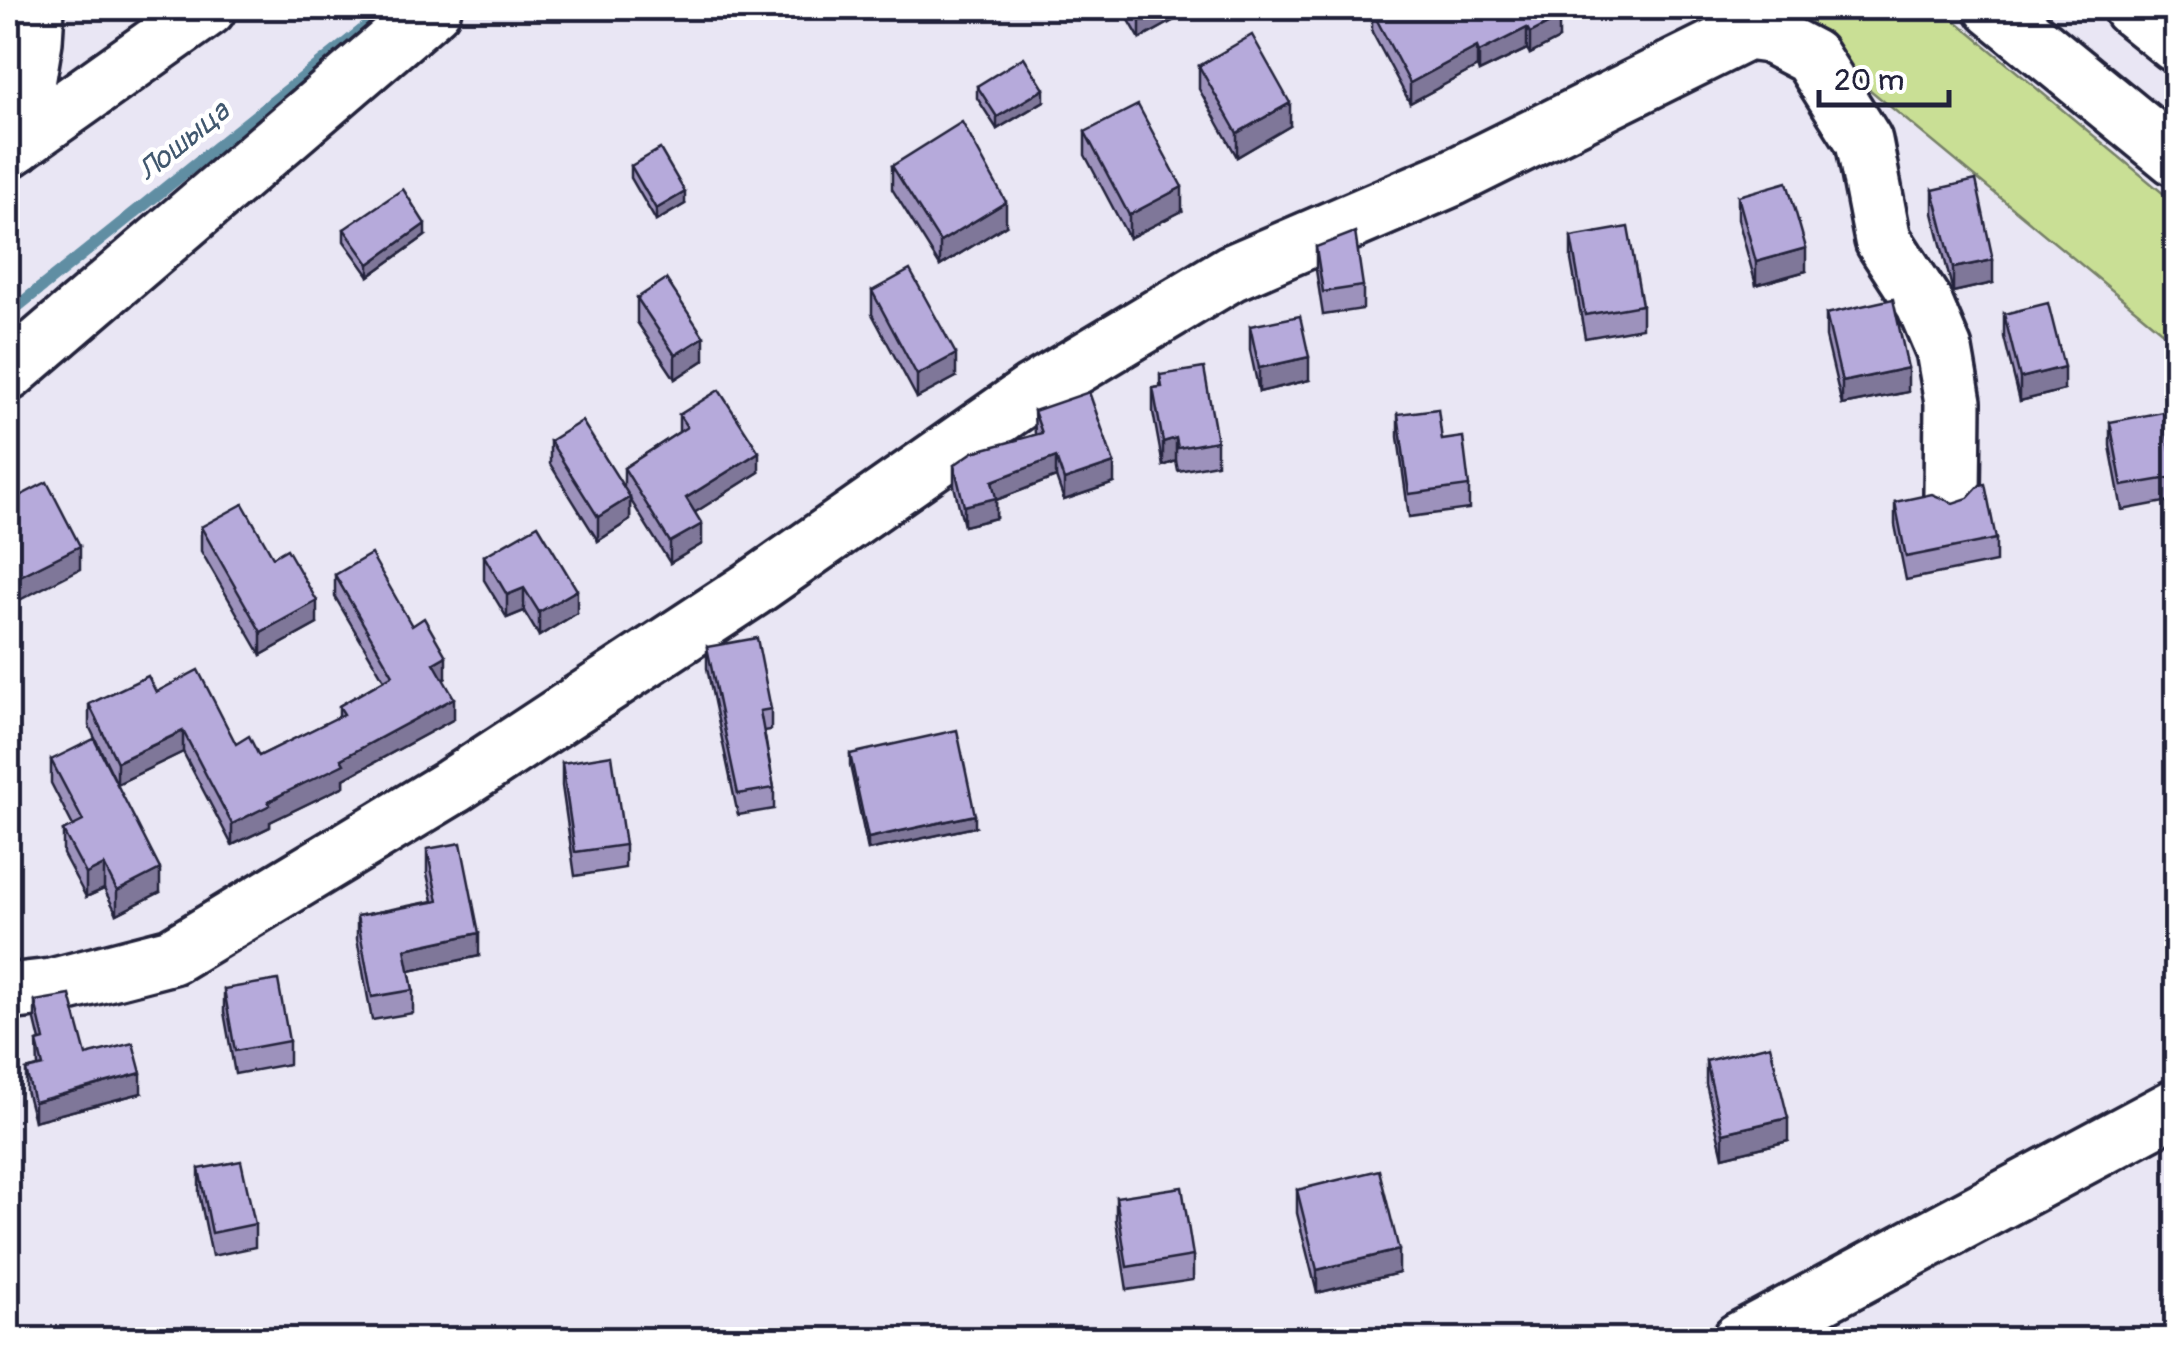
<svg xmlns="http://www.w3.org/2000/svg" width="2184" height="1347" viewBox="0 0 2184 1347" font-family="Pangolin,sans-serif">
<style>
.grass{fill:#c9df95;stroke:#768068;stroke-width:2.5}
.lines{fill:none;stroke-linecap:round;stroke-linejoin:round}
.stream{stroke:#608ea3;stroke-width:12}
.minor-casing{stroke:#22223b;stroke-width:62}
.major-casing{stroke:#22223b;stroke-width:62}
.highway-casing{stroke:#22223b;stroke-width:62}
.minor{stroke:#fff;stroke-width:55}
.major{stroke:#fff;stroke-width:55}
.highway{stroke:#fff;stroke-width:55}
.wall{fill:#9d92bc;stroke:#22223b;stroke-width:2.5}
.shaded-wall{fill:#7f7799;stroke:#22223b;stroke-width:2.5}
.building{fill:#b6aadb;stroke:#22223b;stroke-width:2.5}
.labels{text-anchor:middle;stroke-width:9;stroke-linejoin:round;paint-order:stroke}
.water-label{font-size:30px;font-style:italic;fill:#41586f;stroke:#fff}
</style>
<rect width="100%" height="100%" fill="#e9e6f4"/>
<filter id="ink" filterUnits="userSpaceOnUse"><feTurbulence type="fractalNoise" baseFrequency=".01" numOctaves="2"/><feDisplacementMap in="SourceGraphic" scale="20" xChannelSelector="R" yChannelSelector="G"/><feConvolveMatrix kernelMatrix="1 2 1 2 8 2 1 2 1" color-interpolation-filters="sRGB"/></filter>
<g filter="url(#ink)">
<polygon class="grass" points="1771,8 1940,8 2176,204 2176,343"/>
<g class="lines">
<polyline class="stream" points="8,314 390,8"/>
<g class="minor-casing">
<g id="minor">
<polyline points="8,373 433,8"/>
<polyline points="8,992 52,987 172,956 453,786 752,589 1033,392 1231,273 1452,178 1747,32 1769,35 1811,57 1864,141 1883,240 1924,303 1944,350 1953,402 1952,495"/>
<polyline points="1740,1340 2176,1107"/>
</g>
</g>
<g class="major-casing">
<polyline id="major" points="8,150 208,8"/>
</g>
<g class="highway-casing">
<g id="highway">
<polyline points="1993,8 2176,158"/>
<polyline points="2131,8 2176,44"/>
<polyline points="17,144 34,41 36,8"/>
</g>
</g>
<use href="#minor" class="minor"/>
<use href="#major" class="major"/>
<use href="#highway" class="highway"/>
</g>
<g class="wall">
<polygon points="1122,8 1196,8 1140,39"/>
<polygon points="1553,8 1559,39 1530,54 1527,49 1479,72 1477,67 1410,103 1372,32 1372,11"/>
<polygon points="1199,66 1290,126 1237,157 1199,89"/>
<polygon points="977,86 1044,101 997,129 977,98"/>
<polygon points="1085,132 1182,211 1129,238 1085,155"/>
<polygon points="631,166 685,204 656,221 631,178"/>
<polygon points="892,166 1006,225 940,266 892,189"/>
<polygon points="1933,190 1993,283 1953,292 1933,213"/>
<polygon points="1738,196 1806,271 1756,285 1738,219"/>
<polygon points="344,229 425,236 369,276 344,241"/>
<polygon points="1571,237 1642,305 1642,328 1585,338 1571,260"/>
<polygon points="1316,247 1363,286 1363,309 1323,315 1316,270"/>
<polygon points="872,291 956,377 917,398 872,314"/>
<polygon points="637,298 704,360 675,379 637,322"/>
<polygon points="1826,314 1908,392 1842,405 1826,337"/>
<polygon points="2004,314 2064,390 2020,401 2004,337"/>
<polygon points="1250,326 1309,380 1259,392 1250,350"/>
<polygon points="1160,375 1217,441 1217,464 1178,471 1176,461 1163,466 1153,412 1153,388 1160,387"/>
<polygon points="1034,411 1114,483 1064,500 1056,477 996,500 996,518 964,526 954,486 954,465 1035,435"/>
<polygon points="1398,414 1469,486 1469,509 1409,517 1398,437"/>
<polygon points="679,415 759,472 695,512 702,544 670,563 630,499 630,520 598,541 550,464 550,441 624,488 624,468 679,432"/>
<polygon points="2110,422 2175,477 2175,500 2122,510 2110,446"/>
<polygon points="1895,502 1996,539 1996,562 1906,580 1895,525"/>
<polygon points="201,527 273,557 317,624 261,655 201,551"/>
<polygon points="484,556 577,613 539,636 524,611 507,618 484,580"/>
<polygon points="335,575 412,626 446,678 443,679 454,719 344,779 344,786 270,822 270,827 232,845 183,752 117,784 89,726 89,704 156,692 236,744 259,756 339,717 339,706 384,680 335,597"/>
<polygon points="707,647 771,709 771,730 764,731 774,788 774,809 738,815 707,668"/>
<polygon points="850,754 975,827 868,850 850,765"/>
<polygon points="51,760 160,892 117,914 104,889 86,897 63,854 63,831 73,826 51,783"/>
<polygon points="562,763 625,845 625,868 575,876 562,786"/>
<polygon points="427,849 479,956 409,971 413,990 413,1013 372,1020 357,939 357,916 433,901 427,873"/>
<polygon points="224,989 289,1041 289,1064 235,1074 224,1012"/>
<polygon points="35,1001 86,1055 141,1093 34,1121 26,1090 26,1070 38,1067 37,1042 40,1041 35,1020"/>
<polygon points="1706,1061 1788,1141 1723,1157 1706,1084"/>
<polygon points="199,1169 255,1224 255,1247 212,1256 199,1193"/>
<polygon points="1297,1190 1399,1273 1317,1293 1297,1213"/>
<polygon points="1116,1197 1193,1256 1193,1280 1127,1290 1116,1220"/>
</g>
<g class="shaded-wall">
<polygon points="1155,8 1196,8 1140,39 1140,16"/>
<polygon points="1559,18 1559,39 1530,54 1530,33"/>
<polygon points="1527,28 1527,49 1479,72 1479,52"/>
<polygon points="1477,47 1477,67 1410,103 1410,83"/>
<polygon points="1044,89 1044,101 997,129 997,117"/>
<polygon points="1290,103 1290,126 1237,157 1237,133"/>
<polygon points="1182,187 1182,211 1129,238 1129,215"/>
<polygon points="685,192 685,204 656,221 656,209"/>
<polygon points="1006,202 1006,225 940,266 940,242"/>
<polygon points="425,224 425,236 369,276 369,264"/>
<polygon points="1806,248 1806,271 1756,285 1756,262"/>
<polygon points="1993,260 1993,283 1953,292 1953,268"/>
<polygon points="704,337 704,360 675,379 675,355"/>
<polygon points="956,354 956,377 917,398 917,375"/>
<polygon points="1309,357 1309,380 1259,392 1259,368"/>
<polygon points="2064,367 2064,390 2020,401 2020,378"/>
<polygon points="1908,368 1908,392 1842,405 1842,382"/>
<polygon points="1176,438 1176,461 1163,466 1163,442"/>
<polygon points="759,452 759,472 686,518 686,498"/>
<polygon points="1056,457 1056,477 996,500 996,518 964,526 964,506 992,481"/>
<polygon points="1114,463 1114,483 1064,500 1064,480"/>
<polygon points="630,497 630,520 598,541 598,517"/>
<polygon points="702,524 702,544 670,563 670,542"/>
<polygon points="80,546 80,569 8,606 8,613 8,582"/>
<polygon points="524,588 524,611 507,618 507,595"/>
<polygon points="577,590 577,613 539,636 539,612"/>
<polygon points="317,601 317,624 261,655 261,632"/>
<polygon points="446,656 446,678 434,685 434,663"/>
<polygon points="454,698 454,719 344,779 344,786 270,822 270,827 232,845 232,824 341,759"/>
<polygon points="183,731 183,752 117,784 117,762"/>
<polygon points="975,815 975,827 868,850 868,838"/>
<polygon points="104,865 104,889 86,897 86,874"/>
<polygon points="160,869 160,892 117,914 117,891"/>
<polygon points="479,933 479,956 405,972 405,949"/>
<polygon points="141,1073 141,1093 34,1121 34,1102"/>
<polygon points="1788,1118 1788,1141 1723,1157 1723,1133"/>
<polygon points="1399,1250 1399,1273 1317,1293 1317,1270"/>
</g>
<g class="building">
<polygon points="1135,8 1155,8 1140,16"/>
<polygon points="1380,8 1553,8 1559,18 1530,33 1527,28 1479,52 1477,47 1410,83 1372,11"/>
<polygon points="1252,35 1290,103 1237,133 1199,66"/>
<polygon points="1024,57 1044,89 997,117 977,86"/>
<polygon points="1138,105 1182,187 1129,215 1085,132"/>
<polygon points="962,122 1006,202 940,242 892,166"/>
<polygon points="660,149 685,192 656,209 631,166"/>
<polygon points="1976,180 1993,260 1953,268 1933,190"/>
<polygon points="1787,182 1806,248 1756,262 1738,196"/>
<polygon points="403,189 425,224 369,264 344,229"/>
<polygon points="1628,227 1642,305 1585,315 1571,237"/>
<polygon points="1355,232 1363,286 1323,292 1316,247"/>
<polygon points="910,270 956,354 917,375 872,291"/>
<polygon points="666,279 704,337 675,355 637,298"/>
<polygon points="1893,299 1908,368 1842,382 1826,314"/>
<polygon points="2048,303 2064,367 2020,378 2004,314"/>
<polygon points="1300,316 1309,357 1259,368 1250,326"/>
<polygon points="1204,368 1217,441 1178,448 1176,438 1163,442 1153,388 1162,387 1160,375"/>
<polygon points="719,390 759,452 686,498 702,524 670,542 624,468 687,427 679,415"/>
<polygon points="1089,392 1114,463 1064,480 1056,457 992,481 996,498 964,506 954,465 973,452 1042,433 1034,411"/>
<polygon points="1438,409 1442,440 1463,437 1469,486 1409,494 1398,414"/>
<polygon points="2163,412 2175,477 2122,486 2110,422"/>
<polygon points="582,421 630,497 598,517 550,441"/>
<polygon points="47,482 80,546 8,582 8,502"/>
<polygon points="1985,484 1996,539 1906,557 1895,502 1932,494 1953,503 1968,498 1980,485"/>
<polygon points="243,504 273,557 287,549 317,601 261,632 201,527"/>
<polygon points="538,525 577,590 539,612 524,588 507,595 484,556"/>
<polygon points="371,554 412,626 424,618 446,656 434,663 454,698 341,759 344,764 268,801 270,805 232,824 183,731 117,762 89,704 148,676 156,692 198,670 236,744 249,736 259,756 344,714 339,706 393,675 335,575"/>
<polygon points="757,638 771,709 760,711 774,788 738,794 707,647"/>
<polygon points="957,730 975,815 868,838 850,754"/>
<polygon points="94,739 160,869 117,891 104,865 86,874 63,831 83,821 51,760"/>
<polygon points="612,755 625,845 575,852 562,763"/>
<polygon points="461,843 479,933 405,949 413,990 372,997 357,916 438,901 427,849"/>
<polygon points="278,980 289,1041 235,1051 224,989"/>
<polygon points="70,995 86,1055 133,1043 141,1073 34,1102 26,1070 43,1066 37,1042 44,1040 35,1001"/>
<polygon points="1770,1045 1788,1118 1723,1133 1706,1061"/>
<polygon points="241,1161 255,1224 212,1233 199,1169"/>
<polygon points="1379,1170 1399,1250 1317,1270 1297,1190"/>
<polygon points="1182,1187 1193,1256 1127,1267 1116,1197"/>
</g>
</g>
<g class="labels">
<g class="water-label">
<text transform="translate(183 141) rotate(-39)" y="10">Лошыца</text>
</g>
</g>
<rect width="2184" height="1347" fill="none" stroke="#fff" stroke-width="40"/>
<rect x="20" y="20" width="2144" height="1307" fill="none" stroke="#22223b" stroke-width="4" filter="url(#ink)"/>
<path d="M1819 90v15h130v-15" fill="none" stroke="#22223b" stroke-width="5"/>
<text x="1834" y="90" font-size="30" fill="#22223b" stroke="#ffffff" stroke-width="8" paint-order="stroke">20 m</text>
</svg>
